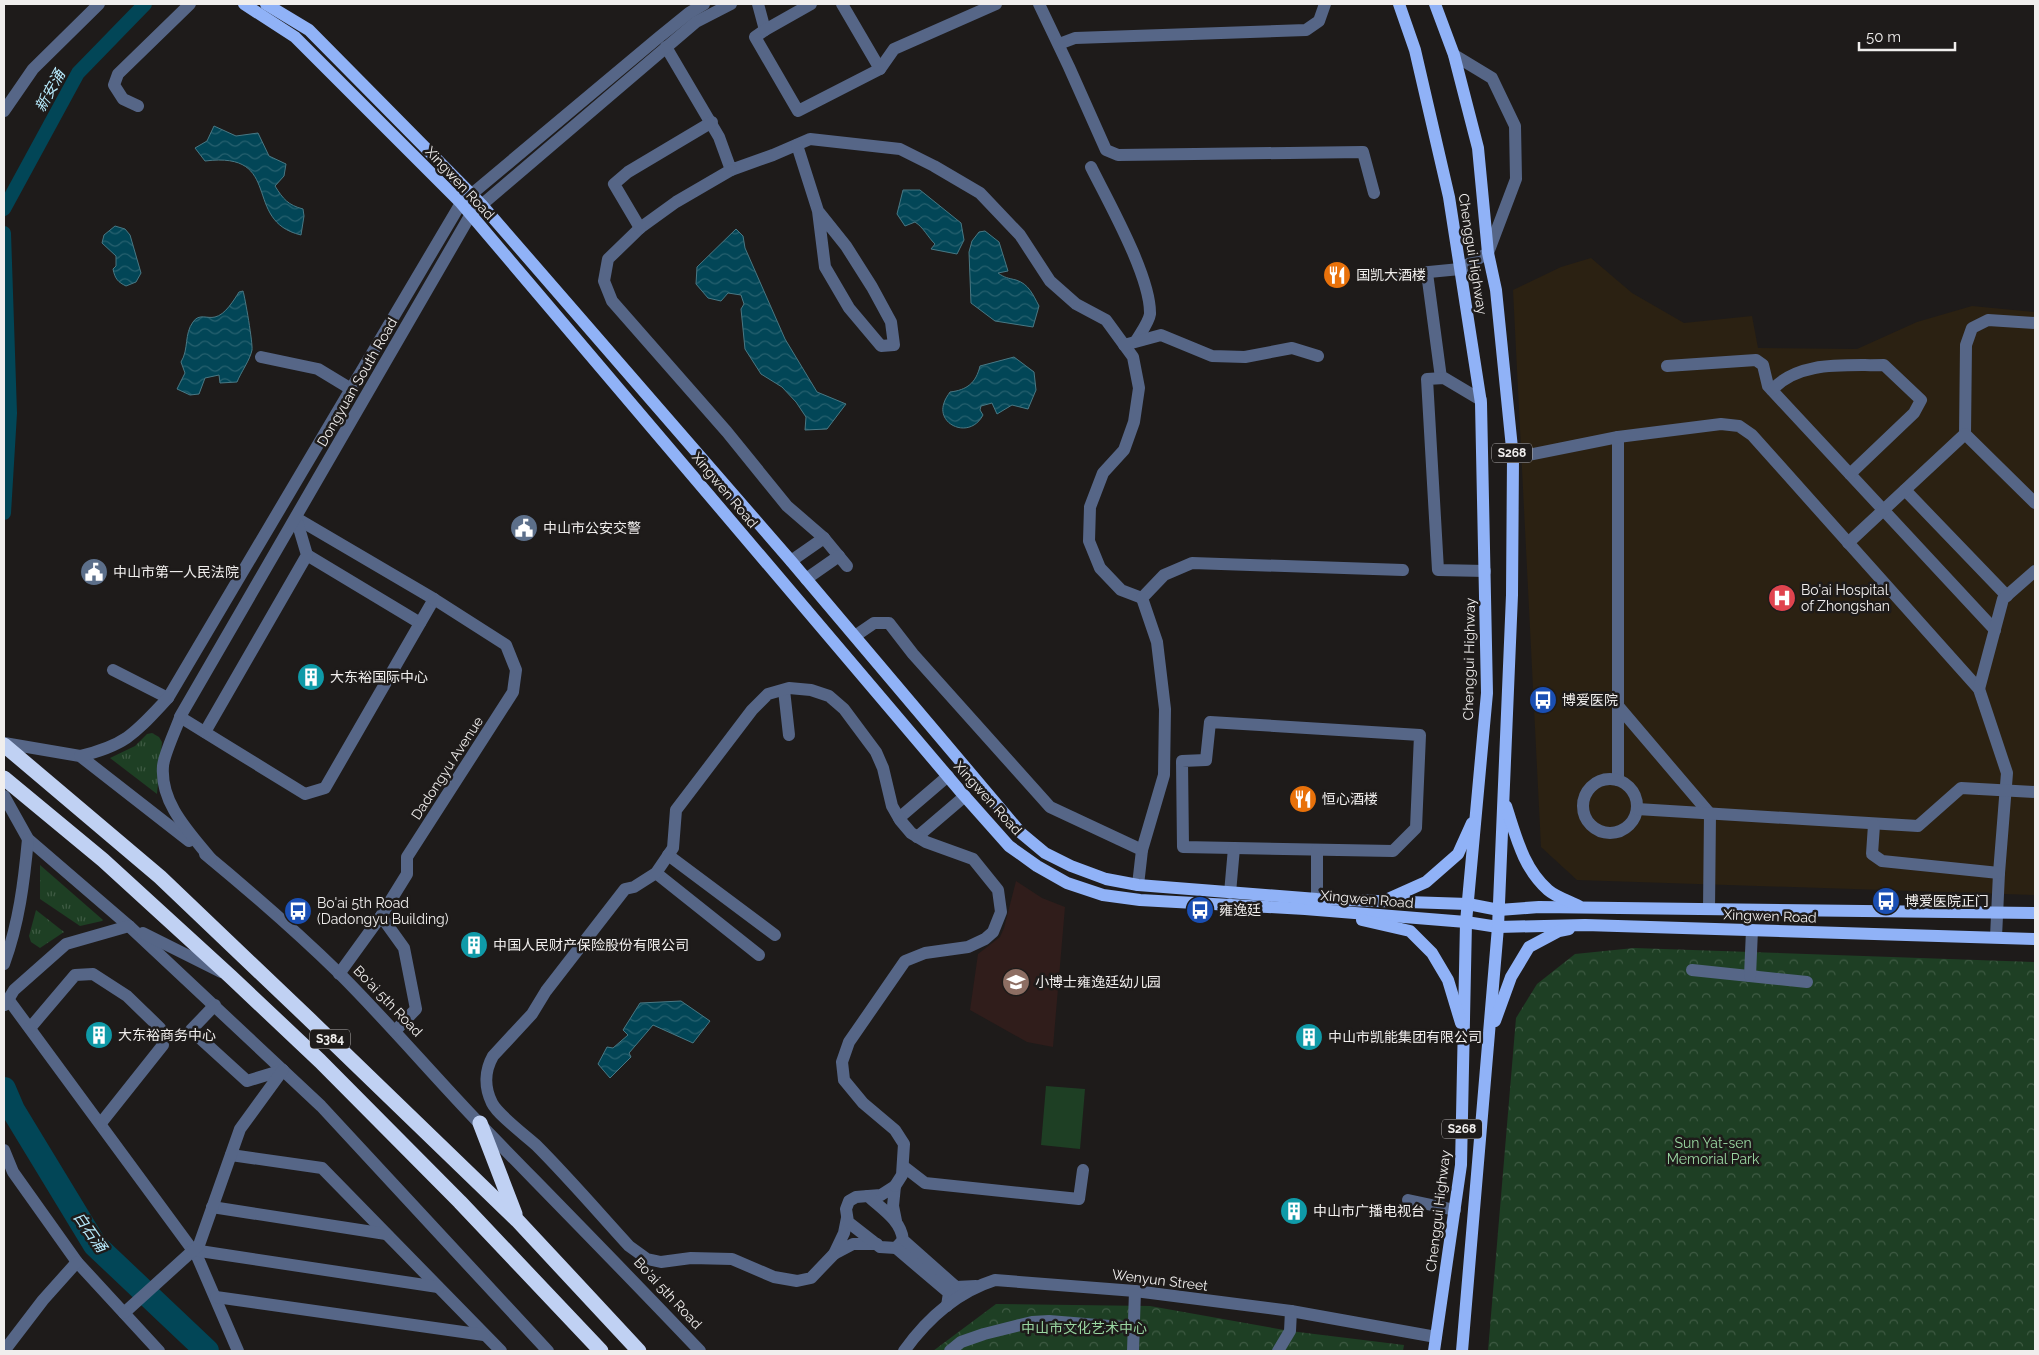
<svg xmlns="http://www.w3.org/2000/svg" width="2039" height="1355" viewBox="0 0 2039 1355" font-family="Raleway,'Noto Sans SC',sans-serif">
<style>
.education{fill:#301d1b}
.medical{fill:#2b2112}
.grass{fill:url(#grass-tufts)}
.park{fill:url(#park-crowns)}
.pitch{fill:#1e3f24}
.water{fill:url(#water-waves);stroke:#497884}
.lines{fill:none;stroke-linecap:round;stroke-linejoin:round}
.canal{stroke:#024657;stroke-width:14}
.river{stroke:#024657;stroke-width:24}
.minor{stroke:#566687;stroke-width:12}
.major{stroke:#90b2f7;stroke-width:12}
.highway{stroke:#c0d1f3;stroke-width:15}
.labels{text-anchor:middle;stroke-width:5;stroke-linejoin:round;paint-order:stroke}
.shield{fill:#1e1b1a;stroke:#b1afae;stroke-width:1}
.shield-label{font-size:12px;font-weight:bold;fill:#f0eeed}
.street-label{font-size:14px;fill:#f0eeed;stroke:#1e1b1a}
.poi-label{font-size:14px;fill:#f0eeed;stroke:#1e1b1a;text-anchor:start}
.park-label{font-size:14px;fill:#99d6a1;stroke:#1e1b1a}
.water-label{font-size:15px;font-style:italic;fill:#b7eafc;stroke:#1e1b1a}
</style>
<defs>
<pattern id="grass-tufts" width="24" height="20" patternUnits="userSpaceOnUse" patternTransform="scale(1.25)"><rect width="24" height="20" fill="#1e3f24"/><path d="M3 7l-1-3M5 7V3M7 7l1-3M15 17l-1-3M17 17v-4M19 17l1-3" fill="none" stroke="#3f5b44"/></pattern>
<pattern id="park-crowns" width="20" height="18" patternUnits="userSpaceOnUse" patternTransform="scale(1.25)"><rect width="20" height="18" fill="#1e3f24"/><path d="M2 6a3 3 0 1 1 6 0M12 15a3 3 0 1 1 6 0" fill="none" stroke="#3f5b44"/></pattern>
<pattern id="water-waves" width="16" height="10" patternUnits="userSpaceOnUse" patternTransform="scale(1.25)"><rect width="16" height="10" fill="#024657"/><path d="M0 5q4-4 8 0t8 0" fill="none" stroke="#27616f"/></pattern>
</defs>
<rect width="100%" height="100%" fill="#1e1b1a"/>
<polygon class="education" points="1016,881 1042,898 1065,907 1053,1047 1027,1042 970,1010 978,954 1000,937 1004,928"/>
<polygon class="medical" points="1591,258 1632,293 1684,323 1752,316 1758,348 1857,349 1917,322 1972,306 2035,312 2035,895 1577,880 1541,847 1513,290 1561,267"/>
<g class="grass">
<polygon points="152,733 159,737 162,742 157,794 110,758 135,746 147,734"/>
<polygon points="40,865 103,920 102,921 80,926 40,899"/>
<polygon points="36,910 64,932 40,948 31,942 29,936"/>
</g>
<g class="park">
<polygon points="1634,948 2035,962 2035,1351 1488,1351 1516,1018 1537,984 1575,954"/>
<polygon points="996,1304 1150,1306 1290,1331 1404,1345 1403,1351 933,1351"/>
</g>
<polygon class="pitch" points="1046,1086 1085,1089 1080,1149 1041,1145"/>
<g class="water">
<path d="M214,126l22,10 22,-3 11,23 17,8 -2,12 -9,10c8,13 13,19 28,23l1,7 -3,19c-60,-14 -16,-84 -96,-74l-10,-13 12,-7z"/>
<path d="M903,190h17l41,33 3,17 -7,14 -26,-5 4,-5c-8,-8 -11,-16 -20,-22l-10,4 -8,-12z"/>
<path d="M115,226l10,3 5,6 11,38 -5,9 -10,4c-8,-4 -11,-7 -13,-17l3,-3v-10l-14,-13 2,-8z"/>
<polygon points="736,229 743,236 745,248 785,339 817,392 846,404 827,429 805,430 806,417 796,402 782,387 761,374 745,349 741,309 744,304 741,295 728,293 721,301 708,298 696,284 697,267"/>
<path d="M985,231l14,11 9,29 -10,2c7,5 10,5 18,7 13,4 17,15 23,26l-6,21 -38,-6 -24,-18 -2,-51 3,-11 7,-9z"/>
<path d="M243,291c2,6 10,53 9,59 -2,10 -11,22 -15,32l-17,1 -1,-8 -14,3 -6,16 -9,1 -13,-6 8,-16 -4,-11c8,-13 3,-28 12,-40 6,-9 14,-3 22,-5 10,-2 19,-17 24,-25z"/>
<path d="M1014,357l20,15 2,18 -8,19 -16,-4 -15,9 -5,-11 -11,3 -1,4 3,5c-13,25 -47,10 -39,-12 1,-4 4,-8 6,-11 17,-2 26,-9 30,-26z"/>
<polygon points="681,1001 710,1021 693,1043 653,1025 629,1053 631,1057 610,1078 598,1064 607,1047 613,1048 628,1035 623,1030 640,1003"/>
</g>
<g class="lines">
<g class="canal">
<polyline points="4,209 78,73 145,4"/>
<polyline points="4,233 10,413 4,513"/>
</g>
<polyline class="river" points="4,1089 13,1110 95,1245 207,1351"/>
<g class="minor">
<polyline points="758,4 765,30 755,37 798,111 880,69 894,49 996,4"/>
<polyline points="842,4 880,69"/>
<polyline points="1039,4 1069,67 1106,150 1118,155 1363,152 1374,193"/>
<polyline points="765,30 811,4"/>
<polyline points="1059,44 1075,38 1306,30 1319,21 1325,4"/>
<polyline points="666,47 719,137 731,170 773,155 810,139 900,149 934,166 980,193 1020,235 1050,281 1076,304 1106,320 1133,357 1139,388 1134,422 1124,450 1103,473 1090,507 1089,541 1100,568 1121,590 1142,598"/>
<polyline points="138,106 123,99 114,85 118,74 190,4"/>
<polyline points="4,111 33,69 99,4"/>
<polyline points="797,145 818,211 825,267 849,308 881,346 894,345 891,322 872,287 846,246 818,211"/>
<path d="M1091,167c17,34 60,110 59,147 -1,8 -10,20 -14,27"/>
<polyline points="731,170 676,202 640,228 608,259 604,281 612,301 727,432 787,506 824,538 847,566"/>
<polyline points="640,228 614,184 628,172 712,122"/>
<polyline points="1427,273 1441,378"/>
<polyline points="1398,275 1460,269 1488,253 1516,179 1515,126 1492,78 1454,55"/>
<polyline points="1124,345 1161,335 1212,356 1245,357 1292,348 1318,356"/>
<polyline points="261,357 318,369 351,389"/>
<polyline points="1667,366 1756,360 1763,365 1768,386 1995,630"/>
<path d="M1772,390c27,-30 74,-24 112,-25l37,35 -7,13 -64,61"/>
<polyline points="1481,400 1444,378 1427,379 1438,570 1485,571"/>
<polyline points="1965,434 1966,345 1972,328 1988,320 2035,323"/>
<polyline points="1618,437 1618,780"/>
<polyline points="1513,458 1618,437 1721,424 1739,426 1752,435 1979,689 2007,773 1999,873 1996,937"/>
<polyline points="1905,490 2007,596"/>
<polyline points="1848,543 1965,434 2035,503"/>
<polyline points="307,555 420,623"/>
<polyline points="791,561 824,538"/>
<polyline points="806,579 839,556"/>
<polyline points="855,636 874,623 889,623 913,654 1050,807 1142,850 1138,885"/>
<polyline points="113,670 168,698"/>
<polyline points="1979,689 2003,599 2035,571"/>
<polyline points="784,690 789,735"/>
<polyline points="1618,706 1710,814 1709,909"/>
<polyline points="180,717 305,794 325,788 434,599 296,518"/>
<polygon points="1210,722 1420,735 1416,828 1393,851 1183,847 1182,761 1206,760"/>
<polyline points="205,732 307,555 296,518"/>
<polyline points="4,743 80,756 189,841"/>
<path d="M80,756c47,-11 56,-24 88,-58l293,-495 197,-165 31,-25 15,-9"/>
<circle cx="1610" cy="806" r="27"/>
<polyline points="4,796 28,839 129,926 321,1106 548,1351"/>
<polyline points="1637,809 1918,826 1961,788 2035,792"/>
<polyline points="899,818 948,776"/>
<polyline points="1874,825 1872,854 1882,861 1999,873"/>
<polyline points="917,837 965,796"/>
<polyline points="1142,850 1164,775 1165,709 1157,642 1142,598 1164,575 1192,563 1403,570"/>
<path d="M205,854c46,38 92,78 135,120 48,48 92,100 139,149 74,76 148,151 221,228"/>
<polyline points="668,855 775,935"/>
<path d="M211,859c-22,-27 -51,-56 -48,-93 1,-12 14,-39 18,-51l290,-501 225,-192 35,-18"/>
<polyline points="656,873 759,955"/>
<polyline points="1230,893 1234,848"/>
<polyline points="1317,899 1317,850"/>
<polyline points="381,916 404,948 416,1009 395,1031"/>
<polyline points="143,933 221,972"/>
<path d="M4,964c15,-41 20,-82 24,-125"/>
<polyline points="1692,970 1807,982"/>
<polyline points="339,974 381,916 407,874 407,857 513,692 516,670 506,645 434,599"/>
<polyline points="1750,976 1752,930"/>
<polyline points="8,999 197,1256 238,1351"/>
<polyline points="5,1005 14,990 66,944 129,926"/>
<polyline points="215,1005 191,1030 247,1081 283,1070"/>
<polyline points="30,1028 75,975 93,974 127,996 160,1028 163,1045 101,1123"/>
<polyline points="4,1150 13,1172 77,1262 159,1351"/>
<polyline points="231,1155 322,1168 501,1351"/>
<polyline points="903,1166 925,1183 1079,1199 1083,1170"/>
<polyline points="868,1196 881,1195 895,1186 893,1206 896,1221"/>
<polyline points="1408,1200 1455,1210"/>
<polyline points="212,1207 386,1234"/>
<polyline points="847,1218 844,1233 834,1254 853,1244 877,1244"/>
<path d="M903,1240l-7,8 -16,-1 -32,-25 -2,-13 3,-8 7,-4 12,-1c14,13 33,24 35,44l53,47 20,-1"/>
<polyline points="896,1248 949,1293 947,1306"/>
<polyline points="193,1250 438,1287"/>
<path d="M834,1254l-23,24 -14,3 -23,-4 -42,-18 -41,-1 -30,4 -14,-3 -18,-13c-31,-34 -61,-69 -93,-101 -11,-10 -38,-30 -44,-42 -8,-16 -7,-33 1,-47l39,-42 14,-23 79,-102 9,-2 22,-14 17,-25 3,-38 76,-100 16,-16 21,-6 22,2 18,6 15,13 32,43 7,16 9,38 8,14 11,13 15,9 47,17 25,31 3,22 -8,20 -8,7 -17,8 -43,6 -20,8 -56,81 -7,20 2,18 19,23 32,27 9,14 -2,31 -7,11"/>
<polyline points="216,1297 484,1335"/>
<polyline points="124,1313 199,1245 240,1129 283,1070"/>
<polyline points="4,1351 43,1300 77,1262"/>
<path d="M904,1351c23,-32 53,-59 91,-71l140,11 156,20 145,26"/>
<polyline points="950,1351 961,1342 984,1334 1032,1322 1049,1321 1134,1328"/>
<polyline points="1133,1351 1135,1291"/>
<polyline points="1278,1351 1290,1331 1291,1311"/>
</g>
<g class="major">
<polyline points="244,4 295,37 461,203 961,792 1009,846 1037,866 1067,883 1103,895 1140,900 1305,909 1466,922 1498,927 1585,925 2035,939"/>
<polyline points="266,4 309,30 481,204 791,561 1021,833 1045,853 1071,866 1106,879 1138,885 1317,899 1468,904 1499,910 1539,907 2035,913"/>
<polyline points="1399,4 1415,50 1449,197 1481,403 1487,693 1466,922 1461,1165 1434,1351"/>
<polyline points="1435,4 1454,55 1478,148 1488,253 1496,290 1513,458 1512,595 1498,927 1462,1351"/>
<path d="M1506,806c10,30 17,62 42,84 8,7 21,11 31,16"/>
<polyline points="1388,899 1426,882 1458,854 1472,823"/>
<polyline points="1362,920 1410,931 1432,953 1448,980 1461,1023"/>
<polyline points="1495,1021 1511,977 1529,947 1559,931 1569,929"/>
</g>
<g class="highway">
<polyline points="4,745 160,877 310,1020 517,1220 639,1351"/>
<polyline points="4,778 103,860 231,977 320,1061 460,1202 601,1351"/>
<polyline points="480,1123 515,1214"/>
</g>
</g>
<defs>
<g id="restaurant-disc" transform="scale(1.4375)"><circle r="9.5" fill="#e8710a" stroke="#1e1b1a"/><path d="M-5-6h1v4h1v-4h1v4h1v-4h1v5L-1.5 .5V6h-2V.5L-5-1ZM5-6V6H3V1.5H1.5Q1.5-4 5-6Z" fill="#fff"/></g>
<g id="civic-disc" transform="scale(1.4375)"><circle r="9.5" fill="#5c6f8a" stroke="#1e1b1a"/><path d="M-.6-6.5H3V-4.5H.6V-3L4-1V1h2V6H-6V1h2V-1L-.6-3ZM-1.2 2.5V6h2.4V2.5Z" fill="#fff"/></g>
<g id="hospital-disc" transform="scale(1.4375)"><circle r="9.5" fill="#e0444e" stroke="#1e1b1a"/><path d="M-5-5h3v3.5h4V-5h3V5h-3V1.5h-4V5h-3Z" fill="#fff"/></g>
<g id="building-disc" transform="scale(1.4375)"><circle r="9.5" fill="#0f9aa8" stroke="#1e1b1a"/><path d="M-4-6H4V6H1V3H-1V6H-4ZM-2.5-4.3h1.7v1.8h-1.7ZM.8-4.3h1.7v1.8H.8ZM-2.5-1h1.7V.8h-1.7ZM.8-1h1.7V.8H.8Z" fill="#fff"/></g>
<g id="bus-disc" transform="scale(1.4375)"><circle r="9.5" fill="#1a4fb4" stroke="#1e1b1a"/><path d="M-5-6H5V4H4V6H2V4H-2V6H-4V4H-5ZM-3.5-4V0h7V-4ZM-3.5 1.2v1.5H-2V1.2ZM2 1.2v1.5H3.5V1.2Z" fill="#fff"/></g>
<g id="school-disc" transform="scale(1.4375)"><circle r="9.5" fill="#8d6e63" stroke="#1e1b1a"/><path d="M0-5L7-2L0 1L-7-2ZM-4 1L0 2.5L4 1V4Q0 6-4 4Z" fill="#fff"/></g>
</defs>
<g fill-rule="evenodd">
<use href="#restaurant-disc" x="1337" y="275"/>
<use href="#civic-disc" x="524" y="528"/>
<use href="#civic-disc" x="94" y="572"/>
<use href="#hospital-disc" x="1782" y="598"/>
<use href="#building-disc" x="311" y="677"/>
<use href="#bus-disc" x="1543" y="700"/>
<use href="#restaurant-disc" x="1303" y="799"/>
<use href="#bus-disc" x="1886" y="901"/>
<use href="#bus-disc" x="1200" y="910"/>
<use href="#bus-disc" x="298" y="911"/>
<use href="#building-disc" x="474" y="945"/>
<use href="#school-disc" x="1016" y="982"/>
<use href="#building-disc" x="99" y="1035"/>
<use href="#building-disc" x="1309" y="1037"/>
<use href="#building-disc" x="1294" y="1211"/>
</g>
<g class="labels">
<g class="shield">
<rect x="1492" y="443.5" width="40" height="19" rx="4"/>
<rect x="310" y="1029.5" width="40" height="19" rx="4"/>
<rect x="1442" y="1119.5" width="40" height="19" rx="4"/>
</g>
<g class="shield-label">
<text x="1512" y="457">S268</text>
<text x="330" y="1043">S384</text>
<text x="1462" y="1133">S268</text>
</g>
<g class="street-label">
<text transform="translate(460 183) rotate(47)" y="5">Xingwen Road</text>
<text transform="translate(1473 254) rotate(81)" y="5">Chenggui Highway</text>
<text transform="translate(357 382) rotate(-60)" y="5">Dongyuan South Road</text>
<text transform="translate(725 490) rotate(50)" y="5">Xingwen Road</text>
<text transform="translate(1469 659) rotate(-89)" y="5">Chenggui Highway</text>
<text transform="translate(447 768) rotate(-57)" y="5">Dadongyu Avenue</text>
<text transform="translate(988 798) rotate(48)" y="5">Xingwen Road</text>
<text transform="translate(1367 899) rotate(5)" y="5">Xingwen Road</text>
<text transform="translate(1770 916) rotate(2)" y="5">Xingwen Road</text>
<text transform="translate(388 1001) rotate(46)" y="5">Bo'ai 5th Road</text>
<text transform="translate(1438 1211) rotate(-83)" y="5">Chenggui Highway</text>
<text transform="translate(1160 1280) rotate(7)" y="5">Wenyun Street</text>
<text transform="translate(668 1293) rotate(47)" y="5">Bo'ai 5th Road</text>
</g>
<g class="poi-label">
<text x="1356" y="280">国凯大酒楼</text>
<text x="543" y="533">中山市公安交警</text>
<text x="113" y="577">中山市第一人民法院</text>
<text x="1801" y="595">Bo'ai Hospital<tspan x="1801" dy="16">of Zhongshan</tspan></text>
<text x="330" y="682">大东裕国际中心</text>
<text x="1562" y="705">博爱医院</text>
<text x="1322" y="804">恒心酒楼</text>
<text x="1905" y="906">博爱医院正门</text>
<text x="317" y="908">Bo'ai 5th Road<tspan x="317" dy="16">(Dadongyu Building)</tspan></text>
<text x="1219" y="915">雍逸廷</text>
<text x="493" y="950">中国人民财产保险股份有限公司</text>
<text x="1035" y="987">小博士雍逸廷幼儿园</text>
<text x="118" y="1040">大东裕商务中心</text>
<text x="1328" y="1042">中山市凯能集团有限公司</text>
<text x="1313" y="1216">中山市广播电视台</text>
</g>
<g class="park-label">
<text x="1713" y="1148">Sun Yat-sen<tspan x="1713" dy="16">Memorial Park</tspan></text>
<text x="1084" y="1333">中山市文化艺术中心</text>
</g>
<g class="water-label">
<text transform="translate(50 91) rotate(-61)" y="5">新安涌</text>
<text transform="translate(90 1232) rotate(55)" y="5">白石涌</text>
</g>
</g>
<rect width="2039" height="1355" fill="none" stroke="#f0eeed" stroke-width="10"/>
<path d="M1859 42v8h96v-8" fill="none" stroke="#f0eeed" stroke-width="2.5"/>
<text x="1866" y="42" font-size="15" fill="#f0eeed" stroke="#1e1b1a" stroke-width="4" paint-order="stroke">50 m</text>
</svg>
